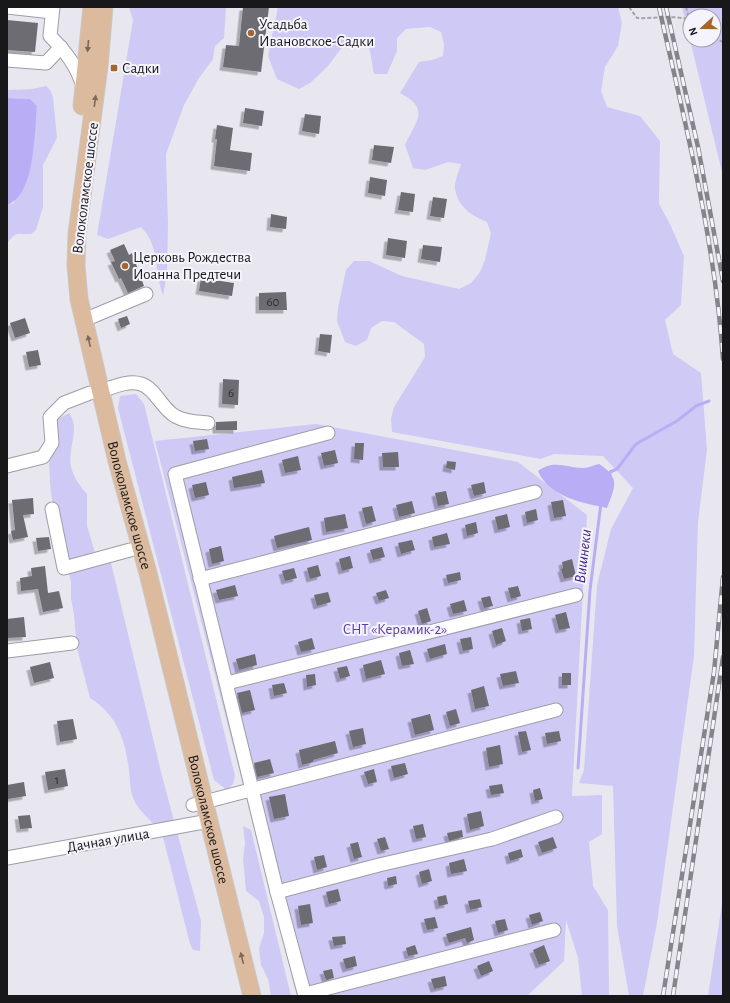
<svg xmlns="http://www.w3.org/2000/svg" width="730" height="1003" viewBox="0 0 730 1003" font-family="'Alegreya Sans',sans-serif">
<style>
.green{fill:#cfc9f5}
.water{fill:#b9aef5}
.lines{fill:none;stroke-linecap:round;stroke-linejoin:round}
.stream{stroke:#b9aef5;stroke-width:3}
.building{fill:#6d6c73;filter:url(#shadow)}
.minor-casing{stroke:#9d9da4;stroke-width:15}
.major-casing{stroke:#c8c8c8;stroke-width:19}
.path{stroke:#a4a4aa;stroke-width:2;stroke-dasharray:4 2;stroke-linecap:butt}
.minor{stroke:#fff;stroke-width:13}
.major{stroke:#dcba9e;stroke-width:17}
.rail-casing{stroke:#858489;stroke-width:4.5}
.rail{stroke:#f5f4fd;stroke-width:3;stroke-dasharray:9;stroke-linecap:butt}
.oneway{fill:#7a695c}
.poi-dot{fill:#a5662d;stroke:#f5f4fd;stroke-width:1.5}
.labels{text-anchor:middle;stroke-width:4;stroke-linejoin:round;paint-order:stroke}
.number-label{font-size:13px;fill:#2d2d30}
.poi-label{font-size:15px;fill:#18181a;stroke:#f5f4fd;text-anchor:start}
.street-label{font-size:15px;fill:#18181a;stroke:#f5f4fd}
.park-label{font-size:15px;fill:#5a3fa5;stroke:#f5f4fd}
.water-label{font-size:16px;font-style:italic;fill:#3f1e83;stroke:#f5f4fd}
</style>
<defs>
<filter id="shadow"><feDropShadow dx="-3.5" dy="3.5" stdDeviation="0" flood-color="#0004"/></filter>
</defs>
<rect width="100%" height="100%" fill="#e8e7ef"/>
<g class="green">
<path d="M129,7h97l-2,31 -9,8 -2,13 -14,19 -15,27 -18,49 2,70 -1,50 -4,21c-9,-23 -3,-50 -22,-68l-33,12 -11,-4 36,-215z"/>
<path d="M278,7h340l4,16 -4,23 -13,21 -4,24 6,16 33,9 20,25 -1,63 10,18 15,34 -3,49 -16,15 8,34 28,19 6,77 -9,72 -4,134 -37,267 -14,73h-14l-12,-70 -4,-140 -34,-3 5,-13 13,-185 14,-56 22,-41 -30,-32 -49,-2 -13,5 -149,-27 -1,-13 3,-12 31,-50 -1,-13 -30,-22 -12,-1 -11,7 -4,12 -11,6 -11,-4 -8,-21 1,-13 8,-38 8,-9h15l33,15 57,13 12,-6 9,-11 5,-12 6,-27 -4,-11c-15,-6 -29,-15 -32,-33 -1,-7 4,-18 6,-25l-13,-2 -23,8 -12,-2 -8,-23c11,-24 26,-36 -5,-52l19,-31 13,-2 11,-4 1,-12 -3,-12 -11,-5 -24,2 -9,9v13l-10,23h-13c-3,-12 -2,-22 -8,-33l-12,-2 -11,7 -15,20 -18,17 -11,6 -22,-10 -9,-23z"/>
<polygon points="682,7 723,7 723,176 690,40 714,40 714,16 690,16 690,40"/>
<path d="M46,86l4,4 3,7 4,41 -14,27v42l-7,23 -5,4c-14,1 -14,-5 -24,10v-39l7,-2 23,-96 -7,-8 -23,-1v-8l26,-1z"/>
<polygon points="136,394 144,404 235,776 233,784 227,790 214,780 118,408 120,396"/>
<path d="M69,413c12,15 -2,36 2,54 3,11 9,19 16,27v32l9,30 15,7 51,213 39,145 -1,30 -7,-1 -3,-6 -28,-111c-10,-12 -23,-21 -29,-35 -3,-8 -3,-19 -4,-28 -4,-31 -12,-55 -39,-72l-13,-50 -3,-33 -3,-17v-16l-12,-49 -1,-17 -6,-16 -2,-17 -2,-52 10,-12z"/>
<polygon points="316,424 518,462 587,515 572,796 602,795 602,834 589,842 593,886 608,910 609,996 582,996 578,958 566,920 564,961 527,996 297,996 155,441"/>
<polygon points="243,826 251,830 291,996 271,996 268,979 261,965 259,948 264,933 264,917 259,901 246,891 243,859 245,843"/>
<polygon points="723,897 723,996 708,996"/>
</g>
<g class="water">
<path d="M7,98l23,1 7,7c-3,26 -1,89 -30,99z"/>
<path d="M599,464c22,14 16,23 8,44 -24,-5 -58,-11 -69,-37 16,-12 29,-3 45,-3 5,0 11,-3 16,-4z"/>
</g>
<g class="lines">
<g class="stream">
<polyline points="610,474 610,472 617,469 636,444 677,421 696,406 709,401"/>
<polyline points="578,768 590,590 601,503"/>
</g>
</g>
<g class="building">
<polygon points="243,7 269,7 261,72 223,67 226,45 239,46"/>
<polygon points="7,20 38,23 35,52 7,50"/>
<polygon points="245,108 264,111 262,126 243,123"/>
<polygon points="305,114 321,116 319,134 302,131"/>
<polygon points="217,125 233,128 230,150 252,153 250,171 214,166 217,139 215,139"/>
<polygon points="374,145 394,147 391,163 372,160"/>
<polygon points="370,177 387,180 385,196 368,193"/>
<polygon points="401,192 415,194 413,212 398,210"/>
<polygon points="433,197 447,199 444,218 430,216"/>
<polygon points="271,214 287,217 286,229 270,227"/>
<polygon points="388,238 407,241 405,258 386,255"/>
<polygon points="124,244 129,255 132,253 144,286 128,293 121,278 119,279 111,262 115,261 110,250"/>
<polygon points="423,245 442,247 440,262 421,259"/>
<polygon points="201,278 234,283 232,296 199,291"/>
<polygon points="286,292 287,310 259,310 259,293"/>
<polygon points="127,316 130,324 121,328 118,319"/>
<polygon points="25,318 30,333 15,338 10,323"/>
<polygon points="320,334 332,335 330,353 318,351"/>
<polygon points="38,350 41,365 29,367 26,352"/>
<polygon points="223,379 239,380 238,405 222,404"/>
<polygon points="237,421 237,430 216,430 216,422"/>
<polygon points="207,439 209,449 195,451 193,441"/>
<polygon points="355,443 364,443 363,460 354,459"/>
<polygon points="335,450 338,463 324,466 321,453"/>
<polygon points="398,452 399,467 383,467 382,453"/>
<polygon points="298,456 301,470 285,473 282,460"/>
<polygon points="447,461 456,462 455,470 446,468"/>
<polygon points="262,470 265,483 234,488 232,477"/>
<polygon points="206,482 209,495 195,498 192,485"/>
<polygon points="484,482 486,493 474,496 471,485"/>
<polygon points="446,491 449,504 438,506 435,493"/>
<polygon points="33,498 34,514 23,515 28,537 13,540 11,531 15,530 12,500"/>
<polygon points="563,500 566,516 554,518 551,502"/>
<polygon points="412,501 415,513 399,517 396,505"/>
<polygon points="372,506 376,521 366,524 362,508"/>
<polygon points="536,509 538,520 527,523 525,512"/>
<polygon points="345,514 348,528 326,532 324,518"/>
<polygon points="507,514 510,527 498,530 495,517"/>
<polygon points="476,522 478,533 467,536 465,525"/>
<polygon points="309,527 312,540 277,548 274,536"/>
<polygon points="447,533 450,544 434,547 432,537"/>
<polygon points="49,537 51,549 38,551 36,538"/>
<polygon points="412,540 415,550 401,554 398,543"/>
<polygon points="221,546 224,561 212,564 209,549"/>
<polygon points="382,547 385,557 373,560 370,550"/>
<polygon points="350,556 353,568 342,571 339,559"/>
<polygon points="572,559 576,576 564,579 561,569 563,568 562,562"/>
<polygon points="318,565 321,576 310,579 307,568"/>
<polygon points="45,566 48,593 59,591 63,608 43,612 38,589 21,591 20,578 32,576 31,568"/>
<polygon points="294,568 297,578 285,581 282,571"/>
<polygon points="460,572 461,580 448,583 446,575"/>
<polygon points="235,585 238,596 219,600 216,590"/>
<polygon points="518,586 521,596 511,599 508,588"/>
<polygon points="386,590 389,598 379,601 376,593"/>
<polygon points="328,592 331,602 317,606 314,595"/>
<polygon points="490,596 493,606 484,608 481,598"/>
<polygon points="464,600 467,611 453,614 450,604"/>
<polygon points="427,608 431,621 422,624 418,611"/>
<polygon points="566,612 570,628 559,630 555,615"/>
<polygon points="24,617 26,637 7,638 7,619"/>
<polygon points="530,618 532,629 522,631 520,620"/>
<polygon points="502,628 506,641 496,645 492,631"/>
<polygon points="471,637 473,649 463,651 460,639"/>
<polygon points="312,638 315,649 301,652 298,642"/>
<polygon points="445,644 447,654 430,659 427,649"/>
<polygon points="410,650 414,664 402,666 399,653"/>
<polygon points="255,654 257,665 239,670 236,659"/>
<polygon points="381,660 385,674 366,679 363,665"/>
<polygon points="50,662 54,678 34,683 30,667"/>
<polygon points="347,666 350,676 340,679 337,668"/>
<polygon points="516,671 519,683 503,686 500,674"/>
<rect x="562" y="673" width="9" height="12"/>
<polygon points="315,674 316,685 307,687 306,675"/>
<polygon points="284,683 287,693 274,696 272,685"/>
<polygon points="484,686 489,706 475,709 471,690"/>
<polygon points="250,690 255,710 242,713 237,693"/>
<polygon points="456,709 460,723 450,726 446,712"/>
<polygon points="430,714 434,730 415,735 411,719"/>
<polygon points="73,719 77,739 60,742 57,721"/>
<polygon points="363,728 366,744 353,747 349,731"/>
<polygon points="526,731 531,750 522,752 518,732"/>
<polygon points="559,731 561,741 547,744 545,733"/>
<polygon points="335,741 338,753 313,760 313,762 302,765 299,750"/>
<polygon points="500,745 503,764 489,767 486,748"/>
<polygon points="270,759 274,773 257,777 254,763"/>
<polygon points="405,763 408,774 394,778 391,766"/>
<polygon points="65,769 68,786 48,790 45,772"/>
<polygon points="374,769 377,782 368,784 364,772"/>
<polygon points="24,782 26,796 8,799 7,785"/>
<polygon points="502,784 504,793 491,795 489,786"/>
<polygon points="540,788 543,799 535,801 533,790"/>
<polygon points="285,794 289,816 274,819 269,797"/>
<polygon points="481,811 484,826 470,830 467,814"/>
<polygon points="30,815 32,828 20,829 18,816"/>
<polygon points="423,824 426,837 416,839 413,826"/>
<polygon points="462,830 463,837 449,841 447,833"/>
<polygon points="385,837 389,849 381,851 377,839"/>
<polygon points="553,837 557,848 542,853 538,842"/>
<polygon points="358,842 362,857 354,859 350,844"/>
<polygon points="521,849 523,857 510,861 508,853"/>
<polygon points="324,855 327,867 317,870 314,857"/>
<polygon points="464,859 467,871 451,874 449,863"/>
<polygon points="429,869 432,881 422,884 419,872"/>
<polygon points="396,876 397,884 388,886 387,878"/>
<polygon points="338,889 341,901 329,904 326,892"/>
<polygon points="446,895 448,904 439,906 437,897"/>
<polygon points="480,899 482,907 470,910 468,901"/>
<polygon points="310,904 313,923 301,925 298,906"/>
<polygon points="540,912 543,921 532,925 529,915"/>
<polygon points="435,917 438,928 427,930 424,919"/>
<polygon points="505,919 508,930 498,933 495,921"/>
<polygon points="471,927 474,940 467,943 465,938 449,943 446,934"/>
<polygon points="345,936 346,944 334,946 332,937"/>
<polygon points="415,945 418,954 408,956 406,948"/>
<polygon points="544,945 550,961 539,965 533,950"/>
<polygon points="355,956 357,966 346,969 343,959"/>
<polygon points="489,961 493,971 481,976 477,966"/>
<polygon points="332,969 334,978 326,980 323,971"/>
<polygon points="445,976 447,986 434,989 431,979"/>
</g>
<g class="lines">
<g class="minor-casing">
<g id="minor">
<polyline points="7,7 52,12"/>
<path d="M53,7l-3,29c16,16 26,29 33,50"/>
<polyline points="7,60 46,63 61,47"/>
<polyline points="84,320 146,294"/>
<path d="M101,391c12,-4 27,-11 40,-7 14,4 21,25 34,32 10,6 22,6 33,7"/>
<polyline points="7,466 43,457 52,443 50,417 64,403 90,393"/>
<polyline points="52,509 64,568 130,550"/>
<polyline points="200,579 535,492"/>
<polyline points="7,651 72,643"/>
<polyline points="227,683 576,595"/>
<polyline points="193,805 556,710"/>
<polyline points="7,858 209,821"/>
<polyline points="277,892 379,865 492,839 556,817"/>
<polyline points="305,994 554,930"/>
<polyline points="305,996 277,892 175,474 328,433"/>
</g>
</g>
<g class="major-casing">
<g id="major">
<path id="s1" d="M104,7l-5,59 -22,168 -1,31 3,34 38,162 31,112 104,423"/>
<polyline points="82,106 92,7"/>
</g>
</g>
<g class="path">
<path d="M629,7l8,11c14,1 44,-4 53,3"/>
<polyline points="686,7 689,19"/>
<polyline points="714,38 723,42"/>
</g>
<use href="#minor" class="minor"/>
<use href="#major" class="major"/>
<g class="rail-casing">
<g id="rail">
<path d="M659,7c26,116 56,233 64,352"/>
<polyline points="666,7 698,147 723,281"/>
<polyline points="663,996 714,672 723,577"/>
<polyline points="673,996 723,657"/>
</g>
</g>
<use href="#rail" class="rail"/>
</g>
<defs><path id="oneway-solid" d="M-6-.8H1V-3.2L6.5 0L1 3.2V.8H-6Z"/></defs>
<g class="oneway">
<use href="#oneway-solid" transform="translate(88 46) rotate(95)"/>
<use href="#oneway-solid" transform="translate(95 101) rotate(-83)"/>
<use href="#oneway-solid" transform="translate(89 341) rotate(-103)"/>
<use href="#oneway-solid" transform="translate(242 958) rotate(-104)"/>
</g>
<g class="poi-dot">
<circle cx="251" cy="33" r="4"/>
<rect x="110" y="64" width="8" height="8" rx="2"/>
<circle cx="125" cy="266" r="4"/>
</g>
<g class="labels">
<g class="number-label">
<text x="273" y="306">60</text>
<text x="231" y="397">6</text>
<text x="57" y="784">1</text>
</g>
<g class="poi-label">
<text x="259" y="29">Усадьба<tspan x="259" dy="17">Ивановское-Садки</tspan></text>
<text x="122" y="73">Садки</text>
<text x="133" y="262">Церковь Рождества<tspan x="133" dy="17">Иоанна Предтечи</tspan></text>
</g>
<g class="street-label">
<text transform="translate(85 188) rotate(-83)" y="5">Волоколамское шоссе</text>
<text dy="5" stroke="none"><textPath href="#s1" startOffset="506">Волоколамское шоссе</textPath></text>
<text dy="5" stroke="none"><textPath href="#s1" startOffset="830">Волоколамское шоссе</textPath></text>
<text transform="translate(108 840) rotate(-10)" y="5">Дачная улица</text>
</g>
<g class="park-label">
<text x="395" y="634">СНТ «Керамик-2»</text>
</g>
<g class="water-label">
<text transform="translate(582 556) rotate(-83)" y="6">Вишнеки</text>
</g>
</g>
<rect width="730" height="1003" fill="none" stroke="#18181a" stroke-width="16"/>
<g transform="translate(702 28) rotate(249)"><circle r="19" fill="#f5f4fd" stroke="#9d9ca2"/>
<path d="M0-3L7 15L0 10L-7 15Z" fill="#a5662d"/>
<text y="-6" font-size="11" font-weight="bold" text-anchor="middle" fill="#18181a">N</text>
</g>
</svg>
